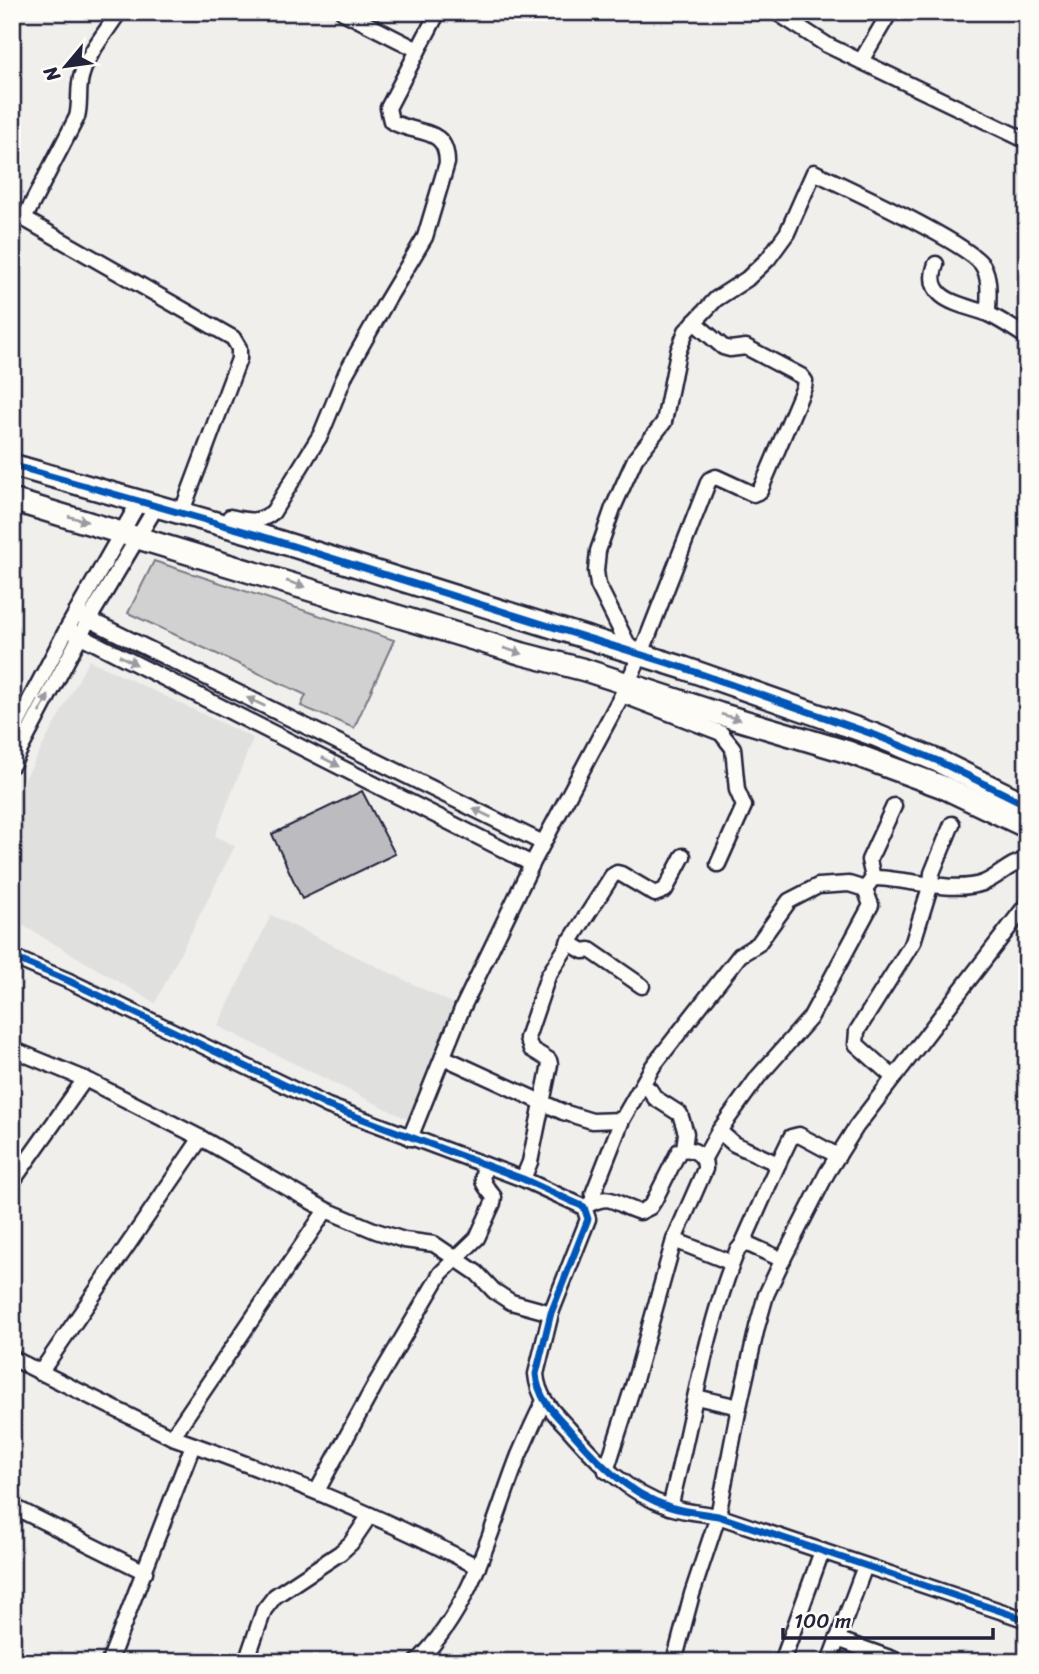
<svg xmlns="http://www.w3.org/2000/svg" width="1039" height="1674" viewBox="0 0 1039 1674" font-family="Sriracha,sans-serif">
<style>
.built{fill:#e0e0df}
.green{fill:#d2d1d1;stroke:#7a7a86;stroke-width:2}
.building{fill:#bcbcc0;stroke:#22223b;stroke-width:2}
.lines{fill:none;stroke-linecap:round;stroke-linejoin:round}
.street-casing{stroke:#22223b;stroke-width:19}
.secondary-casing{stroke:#22223b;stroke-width:26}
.street{stroke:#fdfcf7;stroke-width:14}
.secondary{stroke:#fdfcf7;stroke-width:21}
.cycleway-casing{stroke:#fdfcf7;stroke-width:11}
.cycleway{stroke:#0057b8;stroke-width:7}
.oneway{fill:#9a9aa2}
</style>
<rect width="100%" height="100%" fill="#f0efec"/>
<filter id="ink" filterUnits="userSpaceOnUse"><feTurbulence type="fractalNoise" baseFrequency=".0143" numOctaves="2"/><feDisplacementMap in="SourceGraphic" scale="14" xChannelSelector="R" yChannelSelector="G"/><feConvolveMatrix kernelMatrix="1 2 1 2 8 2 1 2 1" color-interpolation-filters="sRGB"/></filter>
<g filter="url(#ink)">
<g class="built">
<polygon points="89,660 253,738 215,836 235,846 155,1003 12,919 12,803"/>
<polygon points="271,915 454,1004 409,1120 218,1026"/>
</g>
<polygon class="green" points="154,561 394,640 354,728 301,706 306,695 128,613"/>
<polygon class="building" points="362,791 395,854 302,899 272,834"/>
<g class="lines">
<g class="street-casing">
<g id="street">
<polyline points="343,12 418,50"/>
<polyline points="776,12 827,45 1027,141"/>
<polyline points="1025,12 1027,28"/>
<polyline points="861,61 890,12"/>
<polyline points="12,212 233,338 239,348 239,359 181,514"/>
<path d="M24,219l53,-102c4,-15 0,-29 5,-43 6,-21 25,-43 37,-62"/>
<path d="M936,264c-14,37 27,40 52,50 13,6 26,15 39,23"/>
<path d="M230,517c18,4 28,7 43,-5l48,-78 25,-61 40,-71 39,-65 22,-74c0,-38 -31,-27 -56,-42l-3,-13 50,-96"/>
<polyline points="76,613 543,843"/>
<polyline points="67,629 532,864"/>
<path d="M631,651l-33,-66 -2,-14 2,-20 15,-43 22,-49 29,-37 14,-70 8,-21 30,-32 31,-20 21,-20 19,-26 27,-61c31,15 155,71 169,94 8,13 5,33 5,48"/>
<polyline points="622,695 721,733 733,748 737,790 744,806 718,864"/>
<polyline points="12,734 67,629 139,502"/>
<polyline points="12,765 89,619 156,507"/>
<path d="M873,878c33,0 79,16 110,5 16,-6 26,-20 44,-23"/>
<polyline points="568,942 583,951 590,950 642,986"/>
<path d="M12,957l57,24 259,125 195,73 61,28 4,12 -37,94 -15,61c2,24 16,37 32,54 29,33 58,65 102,79 15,5 32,6 48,9l309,104"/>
<polyline points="12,1049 85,1079 201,1138 326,1210 376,1231 404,1240 434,1244 477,1273 494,1291 511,1302 551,1313"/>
<polyline points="443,1057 563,1112 592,1121 622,1120"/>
<polyline points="893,1077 856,1044 857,1031 913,942 931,884 932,873 952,824"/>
<polyline points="643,1086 650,1090 655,1098 680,1114 686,1133 684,1149"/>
<polyline points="719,1131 758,1077 810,1018 871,905 865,889 873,878 869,860 894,806"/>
<polyline points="410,1138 462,1009 532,864 622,695 641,654 709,480 716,477 753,494 760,491 804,387 805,381 801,376 746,347 730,349 723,347 694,322"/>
<polyline points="704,1158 719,1131 734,1144 778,1164 742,1245"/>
<polyline points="778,1164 791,1137 799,1135 838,1156"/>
<polyline points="523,1179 530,1162 550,1064 549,1060 531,1049 527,1038 548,976 612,876 617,873 621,874 655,894 665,890 683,856"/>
<polyline points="12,1182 85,1079"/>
<polyline points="593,1202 593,1194 622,1120 653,1066 740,955 758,944 789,901 818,886 849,884 865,889"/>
<path d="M584,1207c29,-17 30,-2 56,5l10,-5 4,-6 25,-50c13,-5 27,4 26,18l-31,71 -39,140 -29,91"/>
<polyline points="674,1240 732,1263"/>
<polyline points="12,1358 172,1437 326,1210"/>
<polyline points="40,1373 201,1138"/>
<polyline points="696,1397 739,1407"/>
<path d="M172,1437c105,37 207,78 306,130"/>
<path d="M317,1491l59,-108 65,-110 36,-35 16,-35 1,-6c-11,-14 -14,-14 -9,-32"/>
<polyline points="12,1506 145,1572"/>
<path d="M670,1507c22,-85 34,-174 67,-256l5,-6 6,-1 35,16"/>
<polyline points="837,1639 901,1662"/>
<polyline points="109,1662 193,1445"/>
<polyline points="246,1662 264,1610 275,1596 340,1553 351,1543 370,1515"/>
<path d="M417,1662c57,-56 74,-135 102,-207 8,-18 16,-36 25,-54"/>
<polyline points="674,1662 692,1594 718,1516 739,1407 757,1327 766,1295 782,1261 827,1173 856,1127 1027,904"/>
<polyline points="782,1662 822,1551"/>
<polyline points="829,1662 865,1566"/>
</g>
</g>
<g class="secondary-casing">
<g id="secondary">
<polyline points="12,465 258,535 684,668 875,735 938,761 1027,805"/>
<polyline points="12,500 523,654 585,670 720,714 848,752 943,787 1027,827"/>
</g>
</g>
<use href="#street" class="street"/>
<use href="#secondary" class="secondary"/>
<g class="cycleway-casing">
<g id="cycleway">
<polyline points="12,465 258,535 684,668 875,735 938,761 1027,805"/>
<path d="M12,957l57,24 259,125 195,73 61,28 4,12 -37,94 -15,61c2,24 16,37 32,54 29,33 58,65 102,79 15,5 32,6 48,9l309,104"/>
</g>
</g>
<use href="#cycleway" class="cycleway"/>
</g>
<defs><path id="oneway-solid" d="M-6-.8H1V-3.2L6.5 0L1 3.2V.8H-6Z" transform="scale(1.75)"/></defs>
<g class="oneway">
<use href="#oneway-solid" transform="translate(78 519) rotate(16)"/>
<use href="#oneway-solid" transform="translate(296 584) rotate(17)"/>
<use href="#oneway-solid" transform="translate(513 651) rotate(17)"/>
<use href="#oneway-solid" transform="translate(128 660) rotate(27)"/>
<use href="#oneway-solid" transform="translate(256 702) rotate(-154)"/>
<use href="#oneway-solid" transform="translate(44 704) rotate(-62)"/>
<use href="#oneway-solid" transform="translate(731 717) rotate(16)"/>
<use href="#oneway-solid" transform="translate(331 762) rotate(27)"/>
<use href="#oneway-solid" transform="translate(482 813) rotate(-154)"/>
</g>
</g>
<rect width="1039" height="1674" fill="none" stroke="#fdfcf7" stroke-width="42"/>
<rect x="21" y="21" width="997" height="1632" fill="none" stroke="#22223b" stroke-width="2.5" filter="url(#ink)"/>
<g transform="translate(66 66) rotate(241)" stroke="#fdfcf7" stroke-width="5" paint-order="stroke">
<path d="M0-5L12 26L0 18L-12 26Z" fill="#22223b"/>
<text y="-10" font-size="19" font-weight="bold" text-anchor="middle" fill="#22223b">N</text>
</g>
<path d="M783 1628v10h210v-10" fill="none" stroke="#22223b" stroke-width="3.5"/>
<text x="794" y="1628" font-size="21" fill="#22223b" stroke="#fdfcf7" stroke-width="5" paint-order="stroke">100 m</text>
</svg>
